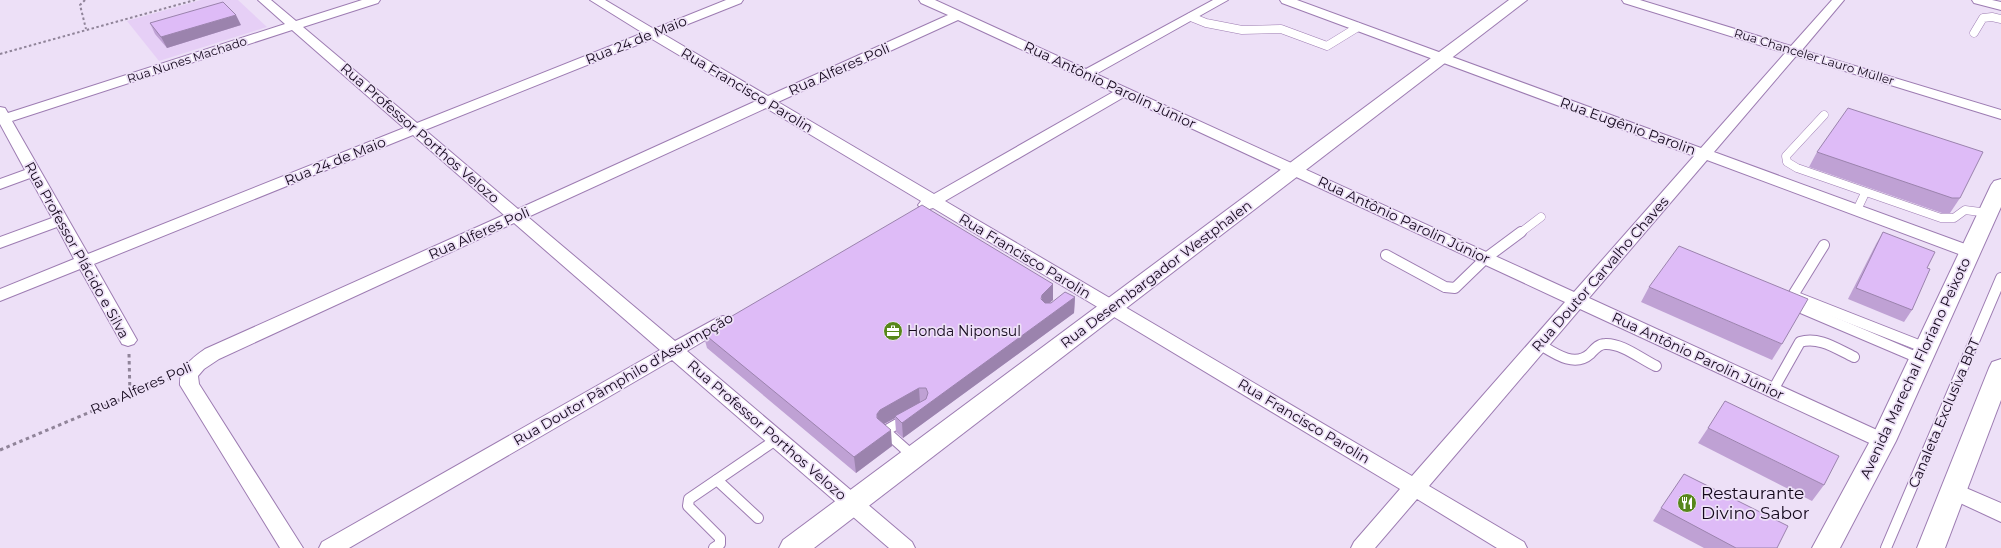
<svg xmlns="http://www.w3.org/2000/svg" width="2001" height="548" viewBox="0 0 2001 548" font-family="Montserrat,sans-serif">
<style>
.built{fill:#e6cff6}
.lines{fill:none;stroke-linecap:round;stroke-linejoin:round}
.lane-far1-casing{stroke:#9d7cb2;stroke-width:9}
.lane-casing{stroke:#9d7cb2;stroke-width:12}
.street-casing{stroke:#9d7cb2;stroke-width:2}
.secondary-casing{stroke:#9d7cb2;stroke-width:2}
.primary-casing{stroke:#9d7cb2;stroke-width:2}
.path-far1{stroke:#908499;stroke-width:2;stroke-dasharray:2.5 2.5;stroke-linecap:butt}
.path{stroke:#908499;stroke-width:3;stroke-dasharray:3.5 3.5;stroke-linecap:butt}
.lane-far1{stroke:#fff;stroke-width:8}
.lane{stroke:#fff;stroke-width:10}
.street{fill:#fff;fill-rule:evenodd}
.secondary{fill:#fff;fill-rule:evenodd}
.primary{fill:#fff;fill-rule:evenodd}
.wall{fill:#bfa1d4}
.shaded-wall{fill:#9b83ad}
.building{fill:#debbf7;stroke:#9b83ad}
.labels{text-anchor:middle;stroke-width:3.5;stroke-linejoin:round;paint-order:stroke}
.far-street-label{font-size:12px;fill:#14081c;stroke:#ede0f7}
.street-label{font-size:14px;fill:#14081c;stroke:#ede0f7}
.poi-label{font-size:14px;fill:#14081c;stroke:#ede0f7;text-anchor:start}
.near-poi-label{font-size:17px;fill:#14081c;stroke:#ede0f7;text-anchor:start}
</style>
<rect width="100%" height="100%" fill="#ede0f7"/>
<polygon class="built" points="201,0 238,0 267,27 159,61 127,21"/>
<g class="lines">
<g class="lane-far1-casing">
<g id="lane-far1">
<polyline points="1191,17 1206,23 1242,30 1281,29 1327,46 1358,27"/>
<polyline points="1974,33 1983,18 1992,17 2001,19"/>
<polyline points="1824,115 1786,156 1787,162 1797,168 1941,218 1954,218 1965,210 1988,213"/>
<polyline points="1857,210 1865,193"/>
<polyline points="1520,233 1541,217"/>
</g>
</g>
<g class="lane-casing">
<g id="lane">
<polyline points="1824,245 1790,300 1794,305 1921,359"/>
<polyline points="1386,255 1445,287 1455,288 1486,258 1521,232"/>
<polyline points="1796,297 1926,348"/>
<path d="M1539,344c15,9 35,24 51,10 4,-4 8,-10 15,-10 17,-1 36,15 51,22"/>
<path d="M1773,390l27,-48c19,-6 37,7 54,15"/>
<polyline points="906,419 885,431 913,456"/>
<polyline points="717,480 758,518"/>
<polyline points="714,548 720,544 720,538 688,506 689,499 777,439"/>
<polyline points="1886,548 2001,278"/>
</g>
</g>
<g class="street-casing">
<g id="street">
<path d="M258,0h13l25,21 66,-21h18l-2,3 -75,24 114,96 226,-90 -53,-33h15l49,29 72,-29h17l-2,3 -78,31 105,62 180,-81 -27,-12 -2,-3h16l151,69 127,-69h15l-132,74 478,218 120,-136 -412,-153 -2,-3h17l404,148 84,-95 -161,-50 -2,-3h18l151,46 41,-46h12l-42,50 199,60v9l-205,-63 -82,96 262,96 2,4 -2,4 -6,1 -6,-1 -257,-96 -118,138 301,138 3,5 -3,5 -7,3 -7,-3 -296,-137 -151,177 95,56 3,6h-30l-80,-49 -42,49h-24l3,-6 46,-53 -467,-281 -7,2 -6,-2 -2,-3 3,-4 -155,-93 -238,109 147,124 42,-23 6,-2 6,2 3,4 -3,4 -42,25 225,191 3,6h-26l-217,-188 -323,188h-30l3,-6 338,-192 -146,-127 -295,136 -15,10 -6,7 1,8 104,164h-23l-100,-163c-1,-17 12,-27 25,-36l299,-134 -91,-80 -319,129 43,76 -3,4 -6,2 -6,-2 -42,-75 -80,32v-12l74,-30 -17,-32 -57,21v-11l52,-19 -22,-40 -30,11v-10l25,-9 -25,-46v-17l5,1 3,5 277,-89zM958,20l155,72 -179,102 -156,-92zM292,30l112,98 -316,126 -76,-133zM652,39l104,62 -238,108 -93,-79zM1124,97l441,205 -153,174 -467,-275z"/>
<polygon points="1972,0 1992,0 2001,2 2001,10 1974,3"/>
<polygon points="1952,482 2001,503 2001,522 1945,496 1942,490 1945,484"/>
</g>
</g>
<g class="secondary-casing">
<g id="secondary">
<polygon points="2001,179 2001,207 1896,441 1840,548 1812,548 1870,441 1991,185 1994,181"/>
<polygon points="2001,359 2001,400 1945,548 1917,548 1989,368 1992,362"/>
</g>
</g>
<g class="primary-casing">
<polygon id="primary" points="1509,0 1527,0 814,548 779,548 783,540"/>
</g>
<g class="path-far1">
<polyline points="85,0 80,5 86,29"/>
<polyline points="0,54 195,0"/>
</g>
<g class="path">
<polyline points="129,354 130,395"/>
<polyline points="0,450 171,378"/>
</g>
<use href="#lane-far1" class="lane-far1"/>
<use href="#lane" class="lane"/>
<use href="#street" class="street"/>
<use href="#secondary" class="secondary"/>
<use href="#primary" class="primary"/>
</g>
<g class="wall">
<polygon points="150,23 241,25 167,48 155,34"/>
<polygon points="1817,152 1960,198 1950,213 1942,213 1809,167"/>
<polygon points="1883,232 1927,268 1912,310 1904,322 1848,299 1876,244"/>
<polygon points="1649,287 1782,344 1772,360 1641,302"/>
<polygon points="1075,297 1074,313 903,438 896,432 895,418 884,424 892,446 856,473 707,348 703,333 1053,300 1049,303"/>
<polygon points="1708,428 1824,485 1812,501 1698,443"/>
<polygon points="1661,508 1777,548 1704,548 1653,521"/>
</g>
<g class="shaded-wall">
<polygon points="236,15 241,25 167,48 161,37"/>
<polygon points="1053,284 1053,300 1041,310 1042,295"/>
<polygon points="1075,297 1074,313 903,438 902,423"/>
<polygon points="919,388 920,403 895,416 895,418 882,425 879,430 877,414 880,410"/>
<polygon points="891,430 892,446 856,473 854,457"/>
</g>
<g class="building">
<polygon points="223,2 236,15 161,37 150,23"/>
<polygon points="1848,108 1983,152 1960,198 1952,198 1817,152"/>
<polygon points="922,205 1053,284 1042,295 1041,299 1045,303 1051,303 1065,292 1075,297 902,423 895,416 926,399 928,393 926,388 919,388 880,410 877,414 877,418 891,430 854,457 703,333"/>
<polygon points="1883,232 1935,252 1927,268 1930,269 1912,310 1856,288"/>
<polygon points="1679,246 1808,299 1782,344 1649,287"/>
<polygon points="1725,401 1839,456 1824,485 1708,428"/>
<polygon points="1684,474 1788,526 1777,548 1736,548 1661,508"/>
</g>
<defs>
<g id="office-disc" transform="scale(1)"><circle r="9.5" fill="#57871a" stroke="#ede0f7"/><path d="M-6-3h4V-5.5h4V-3h4V5H-6ZM-1-4.5V-3h2v-1.5ZM-6 0V1H6V0Z" fill="#fff"/></g>
<g id="restaurant-disc" transform="scale(1)"><circle r="9.5" fill="#57871a" stroke="#ede0f7"/><path d="M-5-6h1v4h1v-4h1v4h1v-4h1v5L-1.5 .5V6h-2V.5L-5-1ZM5-6V6H3V1.5H1.5Q1.5-4 5-6Z" fill="#fff"/></g>
</defs>
<g fill-rule="evenodd">
<use href="#office-disc" x="893" y="331"/>
<use href="#restaurant-disc" x="1687" y="503"/>
</g>
<g class="labels">
<g class="far-street-label">
<text transform="translate(1814 57) rotate(17)" y="4">Rua Chanceler Lauro Müller</text>
<text transform="translate(187 60) rotate(-18)" y="4">Rua Nunes Machado</text>
</g>
<g class="street-label">
<text transform="translate(636 40) rotate(-22)" y="5">Rua 24 de Maio</text>
<text transform="translate(839 69) rotate(-24)" y="5">Rua Alferes Poli</text>
<text transform="translate(1110 85) rotate(25)" y="5">Rua Antônio Parolin Júnior</text>
<text transform="translate(747 90) rotate(31)" y="5">Rua Francisco Parolin</text>
<text transform="translate(1628 126) rotate(20)" y="5">Rua Eugênio Parolin</text>
<text transform="translate(420 133) rotate(41)" y="5">Rua Professor Porthos Velozo</text>
<text transform="translate(335 161) rotate(-22)" y="5">Rua 24 de Maio</text>
<text transform="translate(1404 220) rotate(25)" y="5">Rua Antônio Parolin Júnior</text>
<text transform="translate(479 233) rotate(-24)" y="5">Rua Alferes Poli</text>
<text transform="translate(77 250) rotate(61)" y="5">Rua Professor Plácido e Silva</text>
<text transform="translate(1025 256) rotate(31)" y="5">Rua Francisco Parolin</text>
<text transform="translate(1156 274) rotate(-37)" y="5">Rua Desembargador Westphalen</text>
<text transform="translate(1600 274) rotate(-49)" y="5">Rua Doutor Carvalho Chaves</text>
<text transform="translate(1698 356) rotate(25)" y="5">Rua Antônio Parolin Júnior</text>
<text transform="translate(1915 368) rotate(-65)" y="5">Avenida Marechal Floriano Peixoto</text>
<text transform="translate(623 379) rotate(-30)" y="5">Rua Doutor Pâmphilo d'Assumpção</text>
<text transform="translate(141 388) rotate(-24)" y="5">Rua Alferes Poli</text>
<text transform="translate(1944 413) rotate(-67)" y="5">Canaleta Exclusiva BRT</text>
<text transform="translate(1304 421) rotate(31)" y="5">Rua Francisco Parolin</text>
<text transform="translate(767 430) rotate(41)" y="5">Rua Professor Porthos Velozo</text>
</g>
<g class="poi-label">
<text x="907" y="336">Honda Niponsul</text>
</g>
<g class="near-poi-label">
<text x="1701" y="499">Restaurante<tspan x="1701" dy="20">Divino Sabor</tspan></text>
</g>
</g>
</svg>
